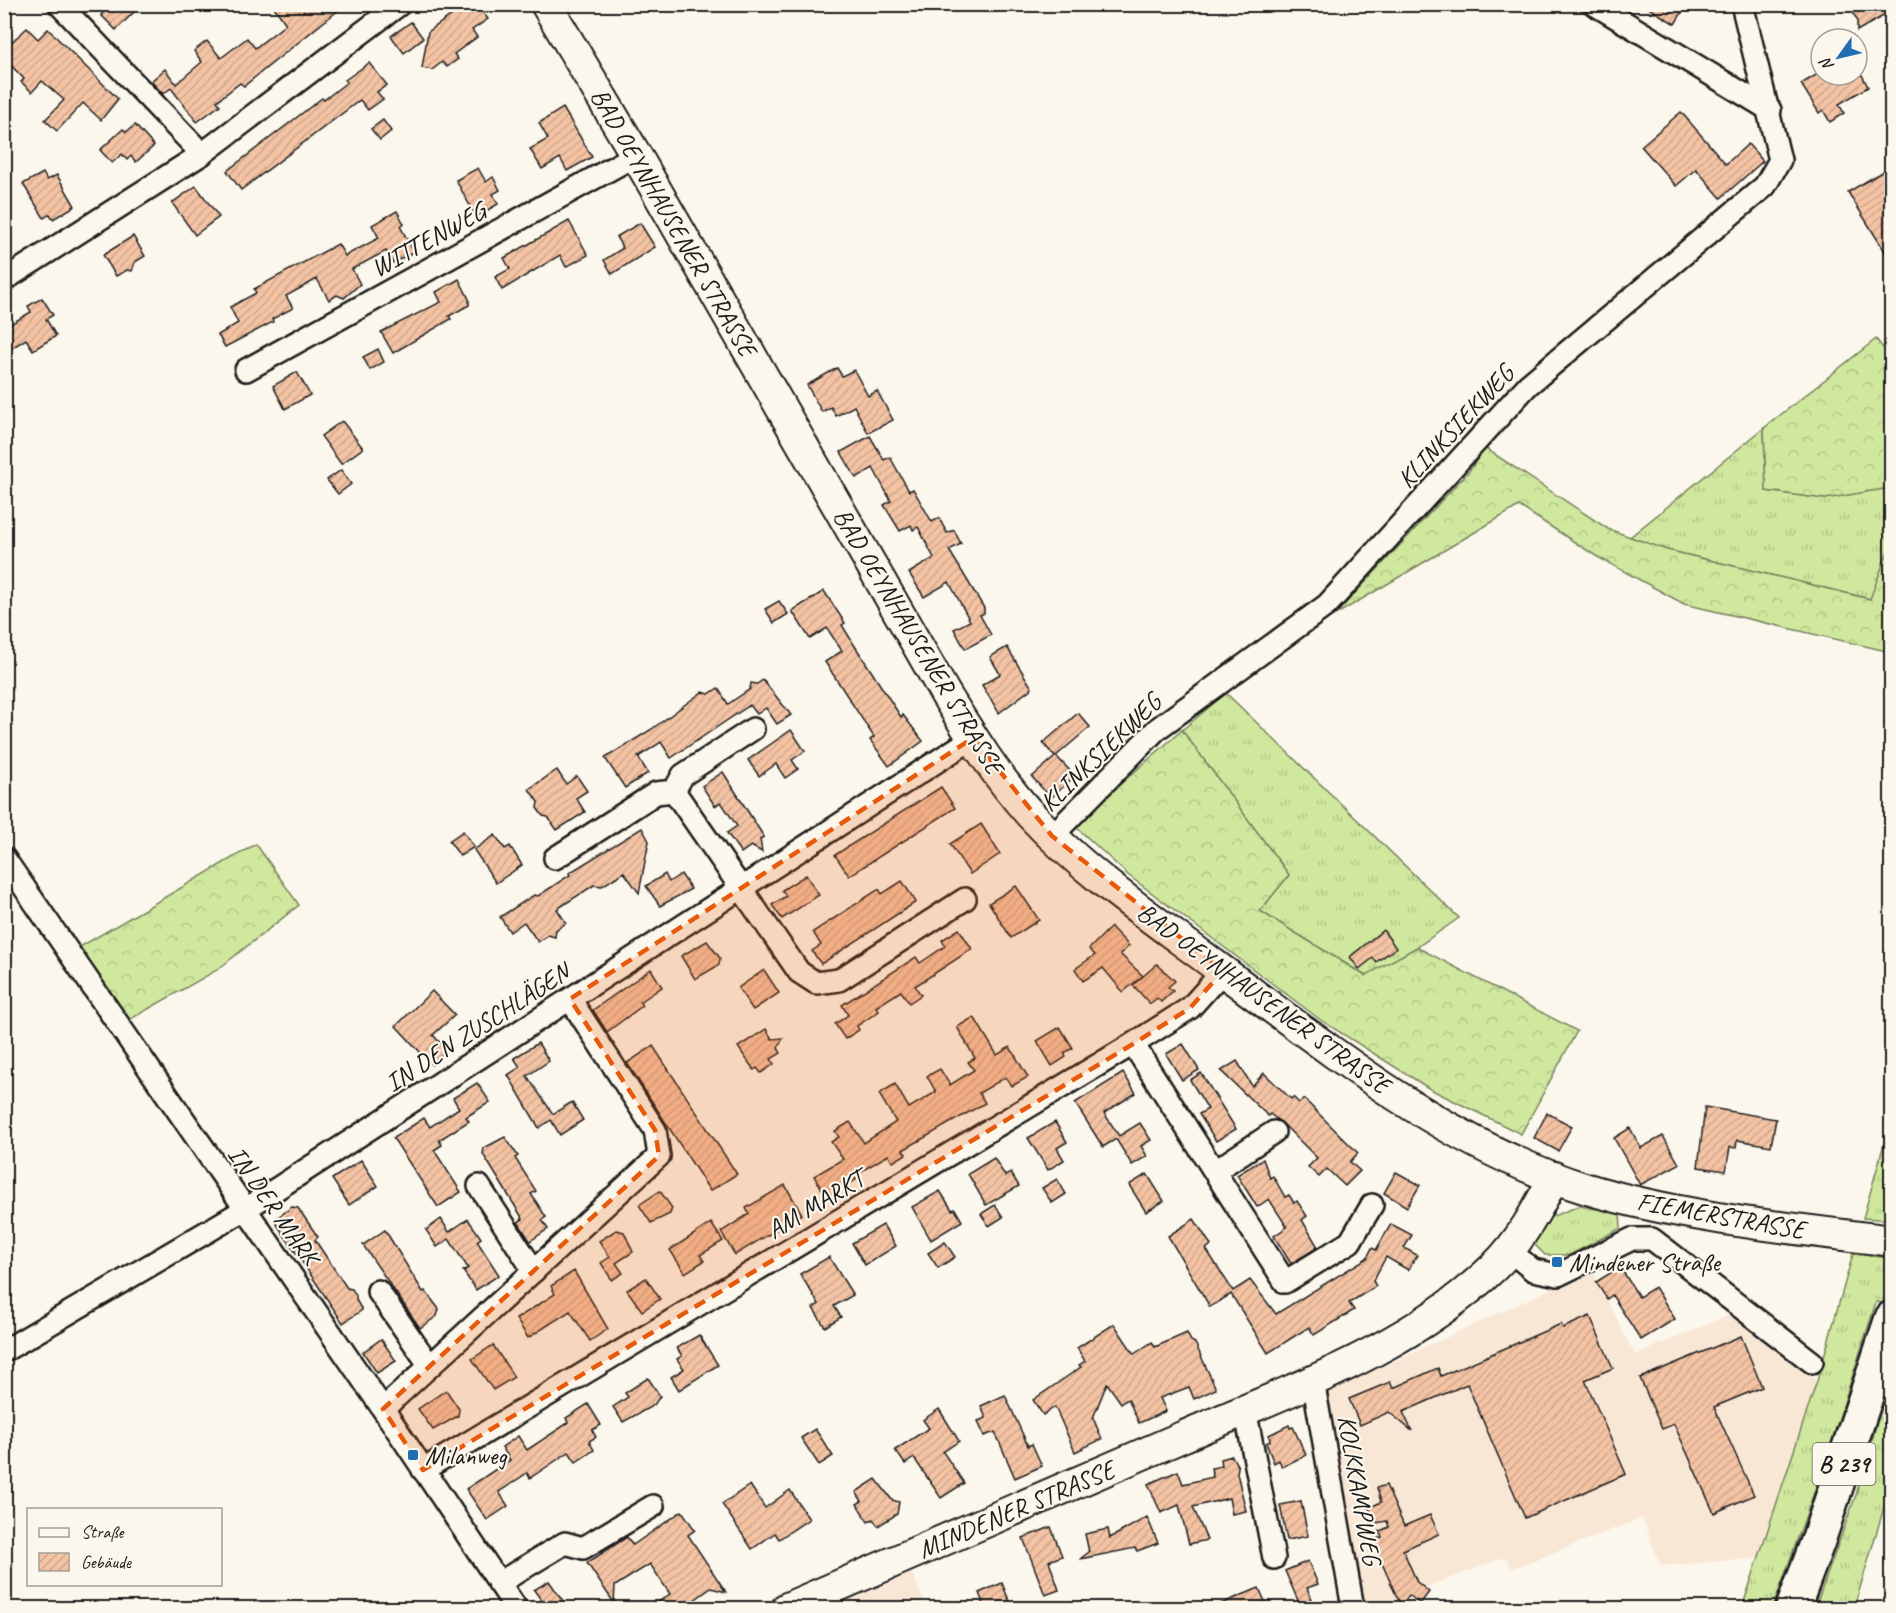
<svg xmlns="http://www.w3.org/2000/svg" width="1896" height="1613" viewBox="0 0 1896 1613" font-family="Caveat,sans-serif">
<style>
.built{fill:#f9e7d6}
.grass{fill:url(#grass-tufts);stroke:#76825d;stroke-width:1.5}
.forest{fill:url(#forest-crowns);stroke:#76825d;stroke-width:1.5}
.building{fill:url(#building-hatch);stroke:#1c1c1c;stroke-width:1.5}
.lines{fill:none;stroke-linecap:round;stroke-linejoin:round}
.street-casing{stroke:#1c1c1c;stroke-width:26}
.secondary-casing{stroke:#1c1c1c;stroke-width:34}
.primary-casing{stroke:#1c1c1c;stroke-width:38}
.street{stroke:#fbf7ec;stroke-width:21}
.secondary{stroke:#fbf7ec;stroke-width:30}
.primary{stroke:#fbf7ec;stroke-width:33}
.marked{fill:#e8590c;fill-opacity:0.2;stroke:#e8590c;stroke-width:4.5;stroke-dasharray:12 8;stroke-linejoin:round}
.poi-dot{fill:#1f6fb2;stroke:#fbf7ec;stroke-width:2}
.labels{text-anchor:middle;stroke-width:4.5;stroke-linejoin:round;paint-order:stroke}
.shield{fill:#fbf7ec;stroke:#5f5e5a;stroke-width:1.5}
.shield-label{font-size:24px;font-weight:bold;fill:#1c1c1c}
.street-label{font-size:26px;fill:#1c1c1c;stroke:#fbf7ec}
.poi-label{font-size:26px;fill:#1c1c1c;stroke:#fbf7ec;text-anchor:start}
</style>
<defs>
<pattern id="grass-tufts" width="24" height="20" patternUnits="userSpaceOnUse" patternTransform="scale(1.5)"><rect width="24" height="20" fill="#d0e89e"/><path d="M3 7l-1-3M5 7V3M7 7l1-3M15 17l-1-3M17 17v-4M19 17l1-3" fill="none" stroke="#b2c688"/></pattern>
<pattern id="forest-crowns" width="20" height="18" patternUnits="userSpaceOnUse" patternTransform="scale(1.5)"><rect width="20" height="18" fill="#d0e89e"/><path d="M2 6a3 3 0 1 1 6 0M12 15a3 3 0 1 1 6 0" fill="none" stroke="#b2c688"/></pattern>
<pattern id="building-hatch" width="6" height="6" patternUnits="userSpaceOnUse" patternTransform="scale(1.5)"><rect width="6" height="6" fill="#f4c3a4"/><path d="M-1 1l2-2M0 6l6-6M5 7l2-2" fill="none" stroke="#d1a78d"/></pattern>
</defs>
<rect width="100%" height="100%" fill="#fbf7ec"/>
<filter id="ink" filterUnits="userSpaceOnUse"><feTurbulence type="fractalNoise" baseFrequency=".0167" numOctaves="2"/><feDisplacementMap in="SourceGraphic" scale="12" xChannelSelector="R" yChannelSelector="G"/><feConvolveMatrix kernelMatrix="1 2 1 2 8 2 1 2 1" color-interpolation-filters="sRGB"/></filter>
<g filter="url(#ink)">
<g class="built">
<polygon points="1592,1270 1635,1355 1729,1315 1817,1381 1760,1558 1661,1566 1642,1518 1511,1569 1506,1557 1371,1608 1360,1608 1328,1392"/>
<polygon points="912,1573 927,1608 831,1608"/>
</g>
<g class="grass">
<polygon points="1764,428 1766,491 1825,499 1890,487 1891,543 1871,599 1667,550 1630,537"/>
<polygon points="1226,693 1459,918 1417,947 1366,976 1260,911 1289,875 1182,730"/>
<polygon points="1891,1119 1891,1220 1863,1218"/>
<polygon points="1579,1206 1620,1212 1621,1228 1570,1255 1545,1255 1531,1241 1548,1218"/>
<polygon points="1853,1254 1891,1258 1891,1274 1884,1303 1876,1302 1828,1453 1773,1608 1742,1608 1817,1381"/>
<polygon points="1891,1375 1891,1484 1854,1608 1815,1608 1856,1495"/>
</g>
<g class="forest">
<polygon points="1876,339 1887,353 1891,350 1891,506 1890,488 1825,499 1766,491 1764,428"/>
<polygon points="1485,448 1608,529 1667,550 1870,599 1891,543 1891,652 1684,604 1596,556 1519,506 1335,615 1469,471"/>
<polygon points="1182,730 1289,875 1260,911 1365,976 1417,947 1577,1031 1521,1134 1430,1089 1322,1021 1128,875 1074,825"/>
<polygon points="256,844 299,905 217,970 129,1020 78,948"/>
</g>
<g class="building">
<polygon points="111,4 142,4 116,30 101,15"/>
<polygon points="272,4 346,4 244,86 240,83 217,101 220,105 197,122 171,88 163,94 151,81 165,69 176,84 202,62 194,51 207,41 221,58 247,38 255,48 286,24"/>
<polygon points="452,4 477,4 488,19 472,30 477,37 454,54 458,59 447,67 442,62 432,70 422,68 428,32 457,11"/>
<polygon points="1642,4 1676,4 1684,9 1675,24"/>
<polygon points="1848,4 1892,4 1892,11 1857,31 1857,20"/>
<polygon points="411,22 423,38 404,53 391,36"/>
<polygon points="27,28 38,39 48,29 118,99 101,120 83,103 57,131 45,120 64,100 42,81 32,92 21,82 24,79 4,58 4,49"/>
<polygon points="369,63 387,85 377,92 383,99 368,110 360,100 241,190 227,171 322,98 324,100 347,82 345,80"/>
<polygon points="1816,75 1862,75 1868,87 1839,104 1844,113 1830,122 1823,110 1819,113 1801,84"/>
<polygon points="563,108 592,157 567,171 560,158 542,169 530,149 548,139 539,123"/>
<polygon points="1681,112 1726,164 1748,144 1763,161 1721,198 1696,169 1676,186 1641,146"/>
<polygon points="383,120 391,131 380,140 371,129"/>
<polygon points="135,125 154,146 136,162 131,156 127,160 122,154 112,163 100,150 123,129 126,132"/>
<polygon points="1892,166 1892,263 1848,192"/>
<polygon points="478,168 486,182 493,177 500,190 493,194 498,204 476,217 456,180"/>
<polygon points="43,173 47,180 57,175 75,206 53,219 50,214 44,218 23,184"/>
<polygon points="196,186 219,217 195,235 172,203"/>
<polygon points="397,211 404,224 400,226 414,252 393,263 386,251 352,269 360,284 344,298 337,295 329,300 317,279 286,296 293,308 272,319 273,322 225,347 218,335 238,323 230,307 256,293 254,289 338,244 345,256 379,238 372,225"/>
<polygon points="569,221 588,255 566,267 560,255 502,290 495,277 510,269 504,258"/>
<polygon points="640,223 655,247 612,274 604,260 623,248 616,237"/>
<polygon points="133,236 145,256 135,262 132,271 127,270 116,276 103,255"/>
<polygon points="459,279 469,299 469,305 449,316 451,319 393,353 381,332 441,302 436,292"/>
<polygon points="42,298 53,315 46,319 56,336 33,350 26,339 4,353 4,328 31,312 28,306"/>
<polygon points="378,349 384,362 370,370 363,357"/>
<polygon points="837,368 842,376 854,370 868,396 877,391 893,420 868,433 854,406 836,416 831,407 822,412 807,385"/>
<polygon points="297,372 310,395 285,409 273,386"/>
<polygon points="342,421 363,448 341,464 321,436"/>
<polygon points="870,436 884,460 890,457 909,491 913,489 932,522 939,518 947,533 954,530 961,544 949,550 984,608 984,613 980,615 991,635 965,649 954,629 970,621 949,582 924,597 909,573 934,558 918,527 913,530 911,525 900,531 884,505 891,501 873,468 856,478 841,452"/>
<polygon points="341,470 351,484 338,494 327,480"/>
<polygon points="824,591 845,623 842,625 853,643 901,717 903,715 923,741 889,766 870,740 874,737 825,662 842,651 827,628 810,639 792,611"/>
<polygon points="779,601 788,614 774,623 765,609"/>
<polygon points="1007,647 1032,688 999,713 982,685 1000,674 990,657"/>
<polygon points="763,680 791,715 777,724 766,708 757,714 750,705 671,758 661,742 638,757 648,773 625,788 605,758 652,729 702,692 709,694 718,688 728,704 750,689 751,683 757,684"/>
<polygon points="1078,713 1090,727 1056,756 1075,776 1051,798 1032,777 1055,757 1043,743"/>
<polygon points="791,730 805,751 792,760 798,769 785,778 776,764 759,776 748,760"/>
<polygon points="557,770 566,784 577,776 587,791 576,798 585,812 557,830 548,817 543,816 537,808 538,802 529,789"/>
<polygon points="723,772 764,837 760,839 762,852 751,846 741,853 727,833 737,826 721,802 715,806 702,786"/>
<polygon points="941,787 955,808 849,876 835,855"/>
<polygon points="981,824 1000,854 970,874 950,844"/>
<polygon points="642,828 649,841 639,893 624,872 602,886 594,885 557,909 566,923 556,930 555,937 548,935 538,942 524,922 510,932 500,917 534,895 538,896 570,875 569,873"/>
<polygon points="463,831 474,847 460,856 449,841"/>
<polygon points="495,835 505,849 510,846 522,865 496,883 474,850"/>
<polygon points="665,874 669,882 681,874 691,889 660,906 646,886"/>
<polygon points="806,875 819,895 782,919 772,905 786,896 782,890"/>
<polygon points="902,881 916,902 821,964 812,951 821,945 813,932 879,889 882,894"/>
<polygon points="1016,886 1039,920 1011,938 989,903"/>
<polygon points="1111,927 1129,946 1120,954 1143,976 1123,992 1103,968 1083,981 1075,969 1095,955 1089,949"/>
<polygon points="959,929 972,949 915,986 921,995 909,1003 901,991 876,1007 879,1011 857,1026 859,1030 845,1039 835,1024 848,1015 842,1005 916,957 920,963 945,946 942,940"/>
<polygon points="1383,930 1396,948 1376,962 1373,958 1359,969 1350,957"/>
<polygon points="707,941 720,958 719,965 695,979 681,956"/>
<polygon points="1157,964 1175,981 1168,987 1173,991 1161,1002 1157,998 1150,1004 1133,985"/>
<polygon points="651,969 662,987 640,1002 642,1006 607,1032 593,1010"/>
<polygon points="764,970 779,993 753,1010 738,988"/>
<polygon points="432,991 455,1015 433,1035 447,1050 432,1065 396,1026"/>
<polygon points="974,1017 997,1055 1010,1047 1028,1077 1012,1086 1006,1077 979,1093 985,1103 903,1150 906,1154 893,1162 888,1155 855,1175 857,1179 827,1198 814,1176 843,1159 831,1142 839,1137 835,1131 850,1122 864,1143 896,1122 879,1094 895,1084 909,1108 936,1092 927,1076 940,1069 950,1085 974,1070 968,1062 975,1058 957,1027"/>
<polygon points="1060,1027 1073,1048 1064,1053 1066,1057 1052,1066 1037,1041"/>
<polygon points="766,1029 772,1039 783,1038 778,1048 781,1053 771,1059 774,1064 761,1073 757,1068 754,1070 738,1047"/>
<polygon points="538,1043 549,1061 527,1076 553,1114 572,1102 583,1120 560,1135 551,1120 539,1128 508,1075 520,1067 514,1058"/>
<polygon points="1183,1044 1199,1070 1182,1080 1166,1054"/>
<polygon points="653,1046 737,1174 710,1191 627,1063"/>
<polygon points="1237,1061 1252,1086 1264,1073 1291,1099 1293,1097 1299,1103 1304,1099 1358,1153 1350,1162 1360,1171 1345,1186 1327,1169 1319,1177 1308,1167 1317,1158 1284,1125 1270,1114 1268,1116 1221,1071"/>
<polygon points="1123,1073 1136,1093 1104,1113 1119,1136 1140,1123 1151,1140 1141,1146 1147,1156 1132,1165 1116,1139 1103,1147 1075,1103"/>
<polygon points="1201,1073 1236,1129 1216,1141 1199,1114 1208,1109 1190,1080"/>
<polygon points="477,1083 490,1102 466,1117 469,1121 439,1140 442,1145 434,1150 461,1192 438,1207 393,1138 424,1118 430,1127 459,1108 453,1098"/>
<polygon points="1705,1107 1776,1119 1771,1146 1737,1140 1736,1148 1730,1147 1726,1171 1698,1167"/>
<polygon points="1547,1113 1572,1126 1558,1151 1534,1138"/>
<polygon points="1055,1122 1067,1142 1057,1148 1064,1160 1048,1170 1028,1138"/>
<polygon points="1630,1128 1641,1148 1663,1136 1679,1164 1640,1185 1614,1138"/>
<polygon points="505,1137 518,1156 515,1158 536,1191 531,1194 546,1217 542,1220 548,1229 530,1241 518,1222 523,1219 483,1154 484,1148"/>
<polygon points="994,1158 1005,1176 1011,1173 1019,1186 986,1205 968,1174"/>
<polygon points="1263,1159 1270,1178 1273,1176 1285,1197 1289,1195 1294,1203 1297,1201 1307,1216 1302,1220 1318,1247 1291,1264 1274,1236 1287,1227 1269,1199 1257,1207 1237,1175"/>
<polygon points="361,1160 378,1186 349,1205 332,1179"/>
<polygon points="1396,1172 1420,1185 1407,1207 1384,1193"/>
<polygon points="1147,1174 1164,1201 1146,1212 1129,1185"/>
<polygon points="1057,1179 1066,1194 1052,1203 1042,1188"/>
<polygon points="785,1185 802,1214 735,1255 721,1232 749,1214 746,1208"/>
<polygon points="660,1191 672,1208 670,1214 651,1223 639,1205"/>
<polygon points="940,1191 952,1210 955,1209 962,1221 931,1240 912,1207"/>
<polygon points="995,1205 1003,1217 989,1226 981,1214"/>
<polygon points="292,1207 298,1208 318,1237 315,1240 347,1288 352,1289 356,1296 356,1300 362,1310 343,1323 274,1220"/>
<polygon points="441,1219 449,1232 468,1219 481,1238 477,1241 499,1275 476,1290 463,1271 468,1268 449,1239 437,1247 426,1230"/>
<polygon points="1194,1219 1211,1245 1206,1249 1233,1291 1250,1280 1276,1314 1367,1258 1372,1248 1376,1250 1391,1224 1412,1235 1404,1248 1417,1255 1408,1270 1386,1257 1373,1281 1376,1286 1349,1303 1354,1310 1314,1335 1309,1327 1268,1353 1231,1294 1210,1307 1168,1236"/>
<polygon points="711,1223 723,1241 700,1255 704,1261 685,1273 670,1250"/>
<polygon points="883,1225 896,1246 865,1265 852,1243"/>
<polygon points="385,1230 423,1292 425,1291 439,1309 437,1316 420,1328 363,1245"/>
<polygon points="616,1230 624,1232 633,1252 616,1263 623,1273 612,1280 601,1263 610,1257 599,1241"/>
<polygon points="945,1242 955,1257 938,1268 928,1253"/>
<polygon points="829,1257 853,1295 834,1306 841,1317 825,1327 813,1308 819,1304 800,1274"/>
<polygon points="1620,1267 1639,1297 1655,1287 1675,1319 1641,1340 1612,1295 1607,1299 1596,1282"/>
<polygon points="574,1271 608,1329 590,1341 570,1311 528,1338 516,1319 555,1294 551,1286"/>
<polygon points="646,1278 660,1299 642,1311 627,1290"/>
<polygon points="1590,1316 1613,1368 1585,1380 1626,1474 1525,1518 1467,1384 1403,1412 1412,1431 1389,1412 1360,1425 1349,1399 1390,1382 1393,1388 1438,1368 1441,1376 1561,1324 1563,1328"/>
<polygon points="1114,1324 1134,1354 1152,1342 1155,1347 1187,1333 1191,1341 1195,1343 1216,1389 1194,1399 1189,1387 1160,1398 1166,1411 1139,1423 1128,1399 1121,1403 1107,1383 1093,1418 1102,1439 1075,1452 1055,1407 1043,1415 1033,1400 1081,1367 1079,1365 1085,1361 1077,1348"/>
<polygon points="699,1335 718,1365 679,1390 671,1377 684,1369 677,1359 682,1356 677,1348"/>
<polygon points="1741,1336 1762,1387 1714,1407 1754,1495 1714,1513 1674,1424 1662,1429 1640,1378"/>
<polygon points="381,1339 396,1361 377,1373 363,1352"/>
<polygon points="493,1345 514,1377 493,1390 472,1359"/>
<polygon points="648,1378 660,1396 654,1405 623,1422 613,1407 628,1397 625,1393"/>
<polygon points="446,1390 459,1409 458,1416 433,1430 418,1409"/>
<polygon points="1005,1395 1028,1446 1032,1444 1042,1466 1015,1478 995,1432 984,1436 978,1421 986,1418 981,1406"/>
<polygon points="588,1404 601,1425 592,1430 596,1437 589,1441 594,1450 576,1462 569,1452 530,1478 527,1473 499,1492 508,1506 487,1520 466,1489 510,1460 502,1447 518,1436 527,1450 568,1423 566,1418"/>
<polygon points="939,1409 959,1441 943,1452 964,1483 941,1498 914,1458 905,1464 895,1450 929,1428 923,1420"/>
<polygon points="1289,1425 1290,1428 1293,1427 1306,1455 1282,1467 1279,1460 1274,1463 1266,1443 1270,1441 1269,1435"/>
<polygon points="815,1429 833,1456 819,1465 801,1438"/>
<polygon points="1232,1456 1238,1467 1237,1473 1246,1511 1232,1514 1229,1498 1193,1507 1207,1540 1189,1544 1179,1505 1161,1513 1148,1484 1178,1471 1183,1484 1213,1477 1211,1468 1222,1466 1221,1459"/>
<polygon points="876,1479 892,1500 899,1502 897,1514 878,1526 873,1519 868,1522 857,1504 862,1501 856,1492"/>
<polygon points="750,1485 765,1508 790,1490 809,1519 779,1539 775,1533 752,1549 722,1504"/>
<polygon points="1386,1485 1404,1526 1430,1515 1439,1534 1403,1550 1417,1582 1429,1592 1420,1604 1409,1595 1401,1606 1372,1541 1382,1537 1380,1531 1389,1527 1387,1521 1376,1523 1369,1508 1381,1502 1377,1488"/>
<polygon points="1301,1501 1308,1536 1287,1540 1280,1505"/>
<polygon points="682,1511 695,1530 688,1535 726,1592 711,1588 683,1608 649,1608 670,1594 650,1564 615,1586 614,1603 587,1563 627,1537 633,1545"/>
<polygon points="1147,1517 1158,1543 1137,1551 1135,1548 1080,1559 1089,1552 1085,1534 1108,1529 1110,1538"/>
<polygon points="1051,1527 1062,1556 1049,1561 1059,1590 1045,1595 1023,1538"/>
<polygon points="1308,1561 1318,1584 1307,1588 1312,1599 1300,1605 1285,1571"/>
<polygon points="549,1581 568,1608 547,1608 534,1590"/>
<polygon points="1002,1583 1012,1608 985,1608 979,1593"/>
<polygon points="1259,1588 1268,1608 1211,1608"/>
</g>
<g class="lines">
<g class="street-casing">
<g id="street">
<polyline points="59,4 202,154"/>
<polyline points="1594,4 1770,110"/>
<polyline points="4,280 202,154 400,4"/>
<polyline points="246,370 636,155"/>
<polyline points="674,791 799,972 816,983 839,980 965,899"/>
<polyline points="1052,836 1157,729 1327,605 1528,385 1765,186 1780,160 1742,4"/>
<polyline points="4,858 383,1409 516,1608"/>
<polyline points="555,858 656,793 674,791 683,775 753,729"/>
<polyline points="1133,1044 1285,1282 1350,1242 1372,1205"/>
<polyline points="1215,1171 1274,1132"/>
<polyline points="479,1186 534,1271"/>
<polyline points="1510,1251 1533,1270 1558,1275 1632,1239 1652,1239 1812,1362"/>
<polyline points="378,1291 430,1366"/>
<polyline points="4,1351 244,1210 973,738"/>
<polyline points="1313,1380 1353,1608"/>
<polyline points="383,1409 659,1156 655,1130 570,999"/>
<polyline points="1245,1409 1274,1558"/>
<polyline points="423,1470 1133,1044 1190,1008 1223,971"/>
<polyline points="499,1583 565,1543 583,1548 653,1506"/>
</g>
</g>
<g class="secondary-casing">
<g id="secondary">
<path d="M546,4l90,151 310,540c26,42 52,84 85,120 54,58 122,104 185,151 114,84 231,179 368,222 99,30 205,40 308,53"/>
<path d="M787,1608c132,-57 263,-114 395,-171 107,-47 226,-87 312,-170 26,-25 43,-57 60,-90"/>
</g>
</g>
<g class="primary-casing">
<polyline id="primary" points="1793,1608 1818,1541 1892,1318"/>
</g>
<use href="#street" class="street"/>
<use href="#secondary" class="secondary"/>
<use href="#primary" class="primary"/>
</g>
</g>
<path class="marked" d="M973,738l79,98 171,135 -33,37 -57,36 -710,426 -40,-61 276,-253 -4,-26 -85,-131z"/>
<g class="poi-dot">
<rect x="1551" y="1256" width="12" height="12" rx="3"/>
<rect x="407" y="1449" width="12" height="12" rx="3"/>
</g>
<g class="labels">
<rect class="shield" x="1812.5" y="1443" width="63" height="42" rx="4.5"/>
<g class="shield-label">
<text x="1844" y="1472">B 239</text>
</g>
<g class="street-label">
<text transform="translate(674 222) rotate(60)" y="9">BAD OEYNHAUSENER STRASSE</text>
<text transform="translate(428 239) rotate(-29)" y="9">WITTENWEG</text>
<text transform="translate(1455 426) rotate(-47)" y="9">KLINKSIEKWEG</text>
<text transform="translate(919 641) rotate(59)" y="9">BAD OEYNHAUSENER STRASSE</text>
<text transform="translate(1100 752) rotate(-44)" y="9">KLINKSIEKWEG</text>
<text transform="translate(1264 998) rotate(36)" y="9">BAD OEYNHAUSENER STRASSE</text>
<text transform="translate(477 1027) rotate(-33)" y="9">IN DEN ZUSCHLÄGEN</text>
<text transform="translate(815 1204) rotate(-31)" y="9">AM MARKT</text>
<text transform="translate(274 1205) rotate(55)" y="9">IN DER MARK</text>
<text transform="translate(1721 1215) rotate(10)" y="9">FIEMERSTRASSE</text>
<text transform="translate(1360 1490) rotate(80)" y="9">KOLKKAMPWEG</text>
<text transform="translate(1016 1509) rotate(-23)" y="9">MINDENER STRASSE</text>
</g>
<g class="poi-label">
<text x="1569" y="1271">Mindener Straße</text>
<text x="425" y="1464">Milanweg</text>
</g>
</g>
<rect width="1896" height="1613" fill="none" stroke="#fbf7ec" stroke-width="24"/>
<rect x="12" y="12" width="1872" height="1589" fill="none" stroke="#1c1c1c" stroke-width="2" filter="url(#ink)"/>
<rect x="27" y="1508" width="195" height="78" fill="#fbf7ec" stroke="#a29f99" stroke-width="1.5"/>
<rect x="39" y="1528" width="30" height="9" fill="#fbf7ec" stroke="#a29f99" stroke-width="1.5"/>
<text x="81" y="1538" font-size="18" fill="#1c1c1c">Straße</text>
<rect x="39" y="1553" width="30" height="18" fill="url(#building-hatch)" stroke="#a29f99" stroke-width="1.5"/>
<text x="81" y="1568" font-size="18" fill="#1c1c1c">Gebäude</text>
<g transform="translate(1839 57) rotate(236)"><circle r="28" fill="#fbf7ec" stroke="#a29f99" stroke-width="1.5"/>
<path d="M0-4.5L10 22L0 15L-10 22Z" fill="#1f6fb2"/>
<text y="-9" font-size="16" font-weight="bold" text-anchor="middle" fill="#1c1c1c">N</text>
</g>
</svg>
